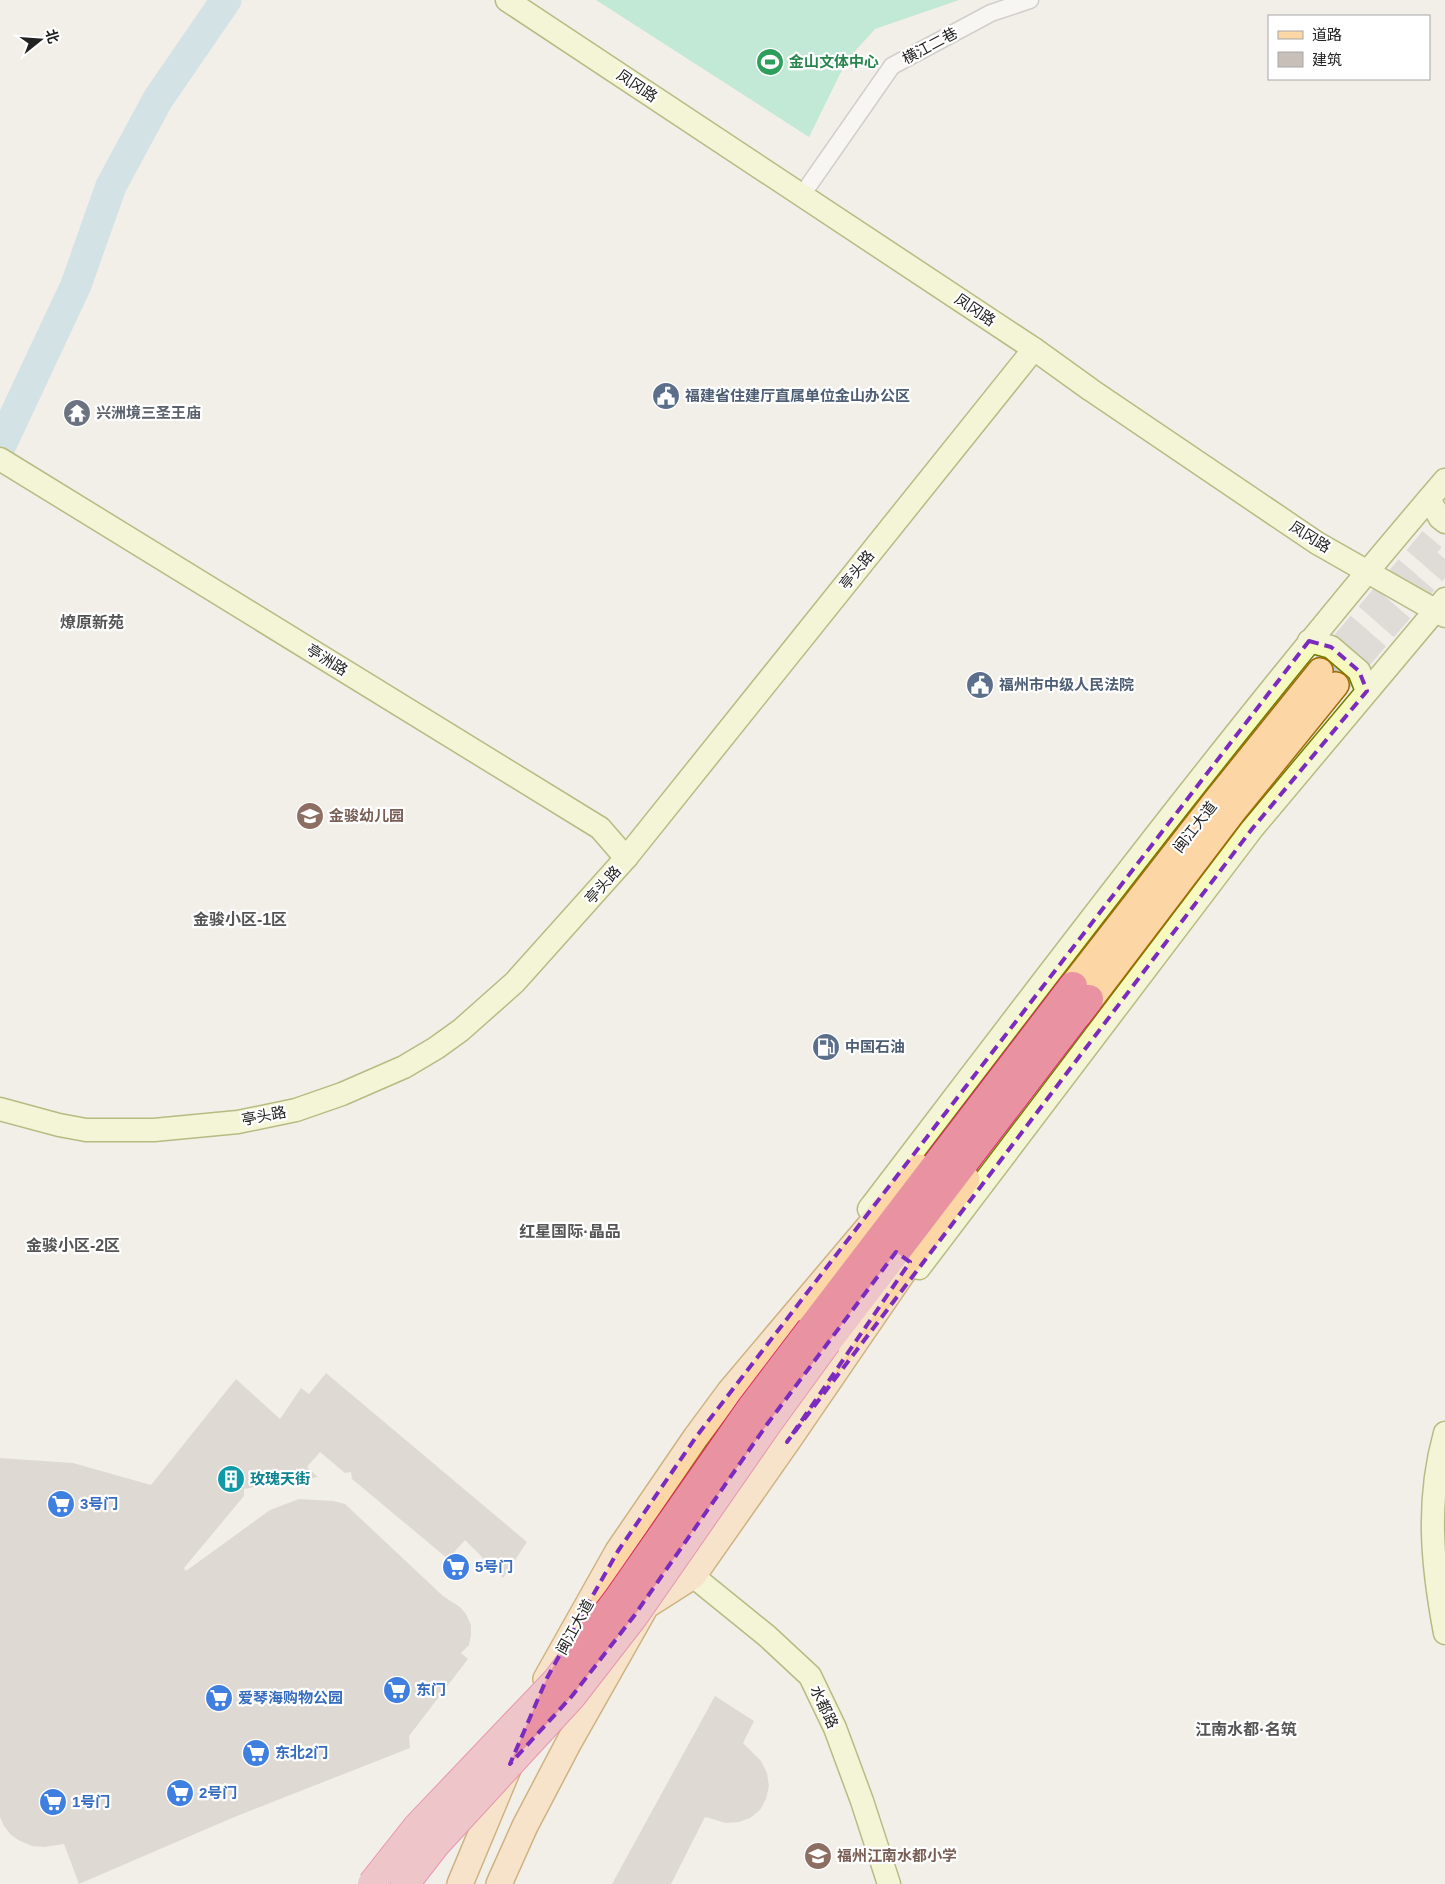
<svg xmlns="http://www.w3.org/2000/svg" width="1445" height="1884" viewBox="0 0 1445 1884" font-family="Helvetica,'Noto Sans SC',sans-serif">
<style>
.pitch{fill:#88e0be}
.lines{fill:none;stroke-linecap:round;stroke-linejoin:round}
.river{stroke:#aad3df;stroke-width:31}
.building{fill:#c7bfb8}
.primary-tunnel{stroke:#c8c6c1;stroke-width:25;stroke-dasharray:25 12;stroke-linecap:butt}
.street-casing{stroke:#a9a9a9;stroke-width:19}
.secondary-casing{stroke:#707d05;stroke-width:25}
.primary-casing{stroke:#a06b00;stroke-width:28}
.highway-casing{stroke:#dc2a67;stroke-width:30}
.street{stroke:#fff;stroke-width:16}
.secondary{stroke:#f7fabf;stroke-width:22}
.primary{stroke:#fcd6a4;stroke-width:25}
.highway{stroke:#e892a2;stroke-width:28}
.highway-bridge-casing{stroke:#dc2a67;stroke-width:30;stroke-linecap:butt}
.highway-bridge{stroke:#e892a2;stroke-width:28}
.marked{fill:none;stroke:#7b2cbf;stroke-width:4;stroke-dasharray:10 6;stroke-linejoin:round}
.labels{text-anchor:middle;stroke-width:4.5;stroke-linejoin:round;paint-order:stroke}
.street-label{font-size:15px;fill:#222;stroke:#fff}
.leisure-label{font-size:15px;font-weight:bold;fill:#27864d;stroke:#fff;text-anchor:start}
.service-label{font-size:15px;font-weight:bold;fill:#4e5e75;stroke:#fff;text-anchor:start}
.worship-label{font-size:15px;font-weight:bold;fill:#5b616d;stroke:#fff;text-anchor:start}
.education-label{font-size:15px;font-weight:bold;fill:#785e54;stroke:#fff;text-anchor:start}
.culture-label{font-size:15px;font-weight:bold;fill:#0d838f;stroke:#fff;text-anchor:start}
.shop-label{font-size:15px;font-weight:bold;fill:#366cbe;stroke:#fff;text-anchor:start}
.neighbourhood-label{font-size:16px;font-weight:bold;fill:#555;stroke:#fff}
</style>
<rect width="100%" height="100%" fill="#f2efe9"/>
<polygon class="pitch" points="596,0 959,0 875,29 856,50 840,74 809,137"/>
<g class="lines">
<polyline class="river" points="0,447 76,285 111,186 158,99 226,0"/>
</g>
<g class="building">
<polygon points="326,1373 527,1542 503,1578 465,1540 448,1559 352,1479 351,1472 345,1473 320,1452 307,1467 318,1477 244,1489 244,1496 184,1568 186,1571 270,1510 299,1499 333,1501 345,1504 443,1596 460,1607 466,1614 471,1625 471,1635 469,1645 461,1653 468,1659 409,1736 410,1748 232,1818 79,1884 64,1844 44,1847 32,1846 20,1841 11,1835 4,1826 0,1817 0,1458 73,1463 151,1485 236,1379 280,1419 301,1388 309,1394"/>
<polygon points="715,1696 754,1721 743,1743 761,1761 767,1773 769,1786 766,1799 760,1810 750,1818 739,1822 726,1823 705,1817 671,1884 612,1884"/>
</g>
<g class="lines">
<g class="primary-tunnel">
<polyline points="1320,671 1445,524"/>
<polyline points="1336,685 1445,559"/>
</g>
<g class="street-casing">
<polyline id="street" points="802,195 892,66 991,13 1030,0"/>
</g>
<g class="secondary-casing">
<g id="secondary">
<polyline points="507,0 1034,349 1091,390 1317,543 1445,616"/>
<polyline points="0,459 600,828 626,858"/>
<polyline points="1429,499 1440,518 1445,522"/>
<polyline points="1309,641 1331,647 1359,671 1367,691"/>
<polyline points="0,1109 59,1125 86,1130 154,1130 238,1122 296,1110 342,1094 404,1067 436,1048 461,1030 515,982 626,858 1034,349"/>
<path d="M869,1209c188,-246 374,-494 576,-729"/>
<polyline points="919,1268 1252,829 1445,599"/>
<path d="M1445,1433c-19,68 -13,131 0,200"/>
<polyline points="693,1576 767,1636 810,1676 835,1728 862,1801 889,1884"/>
</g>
</g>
<g class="primary-casing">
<g id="primary">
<polyline points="1060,1001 1217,799 1320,671"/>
<polyline points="1078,1016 1233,812 1336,685"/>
<polyline points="546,1679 618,1551 696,1437 730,1391 919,1167"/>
<polyline points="460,1884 508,1769"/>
<polyline points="499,1884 525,1826 569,1742 646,1606 693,1576 787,1442 967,1179"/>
</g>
</g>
<g class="highway-casing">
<g id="highway">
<polyline points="811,1329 1073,986"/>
<polyline points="827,1342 1089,999"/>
</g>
</g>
<use href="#street" class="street"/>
<use href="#secondary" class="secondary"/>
<use href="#primary" class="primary"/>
<use href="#highway" class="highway"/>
<g class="highway-bridge-casing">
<g id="highway-bridge">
<polyline points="372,1884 417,1827 557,1680 617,1600 751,1408 811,1329"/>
<polyline points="405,1884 436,1844 572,1696 634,1616 768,1423 827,1342"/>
</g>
</g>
<use href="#highway-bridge" class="highway-bridge"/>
</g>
<path d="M0 0H1445V1884H0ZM1309,641l22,6 28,24 8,20 -115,138 -465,613 123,-180 -14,-10 -128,171 -134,193 -62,80 -62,68 37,-86 37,-67 34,-60 78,-114z" fill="#f2efe9" fill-opacity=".55" fill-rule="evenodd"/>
<path class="marked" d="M1309,641l22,6 28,24 8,20 -115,138 -465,613 123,-180 -14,-10 -128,171 -134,193 -62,80 -62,68 37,-86 37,-67 34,-60 78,-114z"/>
<defs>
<g id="stadium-disc" transform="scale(1.4375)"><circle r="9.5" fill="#2e9e5b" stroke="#fff"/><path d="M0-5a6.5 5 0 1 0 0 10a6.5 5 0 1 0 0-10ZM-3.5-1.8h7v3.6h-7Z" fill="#fff"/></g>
<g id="civic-disc" transform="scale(1.4375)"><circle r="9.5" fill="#5c6f8a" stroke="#fff"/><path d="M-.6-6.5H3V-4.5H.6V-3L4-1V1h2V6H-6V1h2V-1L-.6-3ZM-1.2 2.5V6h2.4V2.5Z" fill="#fff"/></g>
<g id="temple-disc" transform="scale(1.4375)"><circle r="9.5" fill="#6b7280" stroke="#fff"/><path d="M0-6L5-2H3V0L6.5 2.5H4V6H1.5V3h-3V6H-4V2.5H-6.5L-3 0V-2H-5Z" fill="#fff"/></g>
<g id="school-disc" transform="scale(1.4375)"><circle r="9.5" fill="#8d6e63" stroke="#fff"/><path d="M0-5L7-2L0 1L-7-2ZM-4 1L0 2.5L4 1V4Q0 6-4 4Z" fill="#fff"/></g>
<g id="fuel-disc" transform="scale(1.4375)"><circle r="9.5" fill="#5c6f8a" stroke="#fff"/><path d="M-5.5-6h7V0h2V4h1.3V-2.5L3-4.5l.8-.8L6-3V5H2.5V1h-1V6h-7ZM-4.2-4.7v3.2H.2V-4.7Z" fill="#fff"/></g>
<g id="building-disc" transform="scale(1.4375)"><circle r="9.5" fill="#0f9aa8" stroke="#fff"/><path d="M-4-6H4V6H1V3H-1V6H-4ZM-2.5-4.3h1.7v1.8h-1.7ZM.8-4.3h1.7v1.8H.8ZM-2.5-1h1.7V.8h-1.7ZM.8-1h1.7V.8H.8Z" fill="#fff"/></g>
<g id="supermarket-disc" transform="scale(1.4375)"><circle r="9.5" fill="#3f7fe0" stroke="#fff"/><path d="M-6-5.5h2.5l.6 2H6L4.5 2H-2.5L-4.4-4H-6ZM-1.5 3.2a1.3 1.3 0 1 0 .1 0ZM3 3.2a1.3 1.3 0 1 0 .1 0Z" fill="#fff"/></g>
</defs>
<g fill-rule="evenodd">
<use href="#stadium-disc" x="770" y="62"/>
<use href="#civic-disc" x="666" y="396"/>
<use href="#temple-disc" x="77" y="413"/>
<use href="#civic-disc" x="980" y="685"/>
<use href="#school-disc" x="310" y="816"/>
<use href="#fuel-disc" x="826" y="1047"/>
<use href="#building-disc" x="231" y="1479"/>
<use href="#supermarket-disc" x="61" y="1504"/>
<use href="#supermarket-disc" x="456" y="1567"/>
<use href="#supermarket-disc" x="397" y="1690"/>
<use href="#supermarket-disc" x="219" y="1698"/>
<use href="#supermarket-disc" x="256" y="1753"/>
<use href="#supermarket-disc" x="180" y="1793"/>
<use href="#supermarket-disc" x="53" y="1802"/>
<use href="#school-disc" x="818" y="1856"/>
</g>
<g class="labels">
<g class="street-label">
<text transform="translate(930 46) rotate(-28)" y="5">横江二巷</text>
<text transform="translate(637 86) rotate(34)" y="5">凤冈路</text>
<text transform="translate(975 310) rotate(34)" y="5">凤冈路</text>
<text transform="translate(1310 537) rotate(32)" y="5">凤冈路</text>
<text transform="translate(857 570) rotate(-51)" y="5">亭头路</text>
<text transform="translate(327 660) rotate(32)" y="5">亭洲路</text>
<text transform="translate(1195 827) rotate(-52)" y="5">闽江大道</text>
<text transform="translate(603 885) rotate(-48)" y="5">亭头路</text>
<text transform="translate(264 1116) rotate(-11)" y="5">亭头路</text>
<text transform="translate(575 1627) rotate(-61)" y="5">闽江大道</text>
<text transform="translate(824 1707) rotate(65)" y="5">水都路</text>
</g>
<g class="leisure-label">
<text x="789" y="67">金山文体中心</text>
</g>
<g class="service-label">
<text x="685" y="401">福建省住建厅直属单位金山办公区</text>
<text x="999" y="690">福州市中级人民法院</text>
<text x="845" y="1052">中国石油</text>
</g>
<g class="worship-label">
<text x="96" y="418">兴洲境三圣王庙</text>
</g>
<g class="education-label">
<text x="329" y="821">金骏幼儿园</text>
<text x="837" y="1861">福州江南水都小学</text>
</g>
<g class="culture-label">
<text x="250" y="1484">玫瑰天街</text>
</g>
<g class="shop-label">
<text x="80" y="1509">3号门</text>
<text x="475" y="1572">5号门</text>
<text x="416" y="1695">东门</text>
<text x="238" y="1703">爱琴海购物公园</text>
<text x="275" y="1758">东北2门</text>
<text x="199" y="1798">2号门</text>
<text x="72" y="1807">1号门</text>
</g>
<g class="neighbourhood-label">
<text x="92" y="628">燎原新苑</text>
<text x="240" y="925">金骏小区-1区</text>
<text x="570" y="1237">红星国际·晶品</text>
<text x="73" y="1251">金骏小区-2区</text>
<text x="1246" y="1735">江南水都·名筑</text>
</g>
</g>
<rect x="1268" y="15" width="162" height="65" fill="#ffffff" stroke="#a7a7a7"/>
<rect x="1278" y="31" width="25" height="8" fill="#fcd6a4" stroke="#a7a7a7"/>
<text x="1312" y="40" font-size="15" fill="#222222">道路</text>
<rect x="1278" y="52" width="25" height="15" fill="#c7bfb8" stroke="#a7a7a7"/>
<text x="1312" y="65" font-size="15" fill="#222222">建筑</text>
<g transform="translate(40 40) rotate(73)" stroke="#ffffff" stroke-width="4" paint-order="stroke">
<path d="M0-4L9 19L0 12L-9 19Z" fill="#222222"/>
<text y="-8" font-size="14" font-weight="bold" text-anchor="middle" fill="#222222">北</text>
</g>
</svg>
